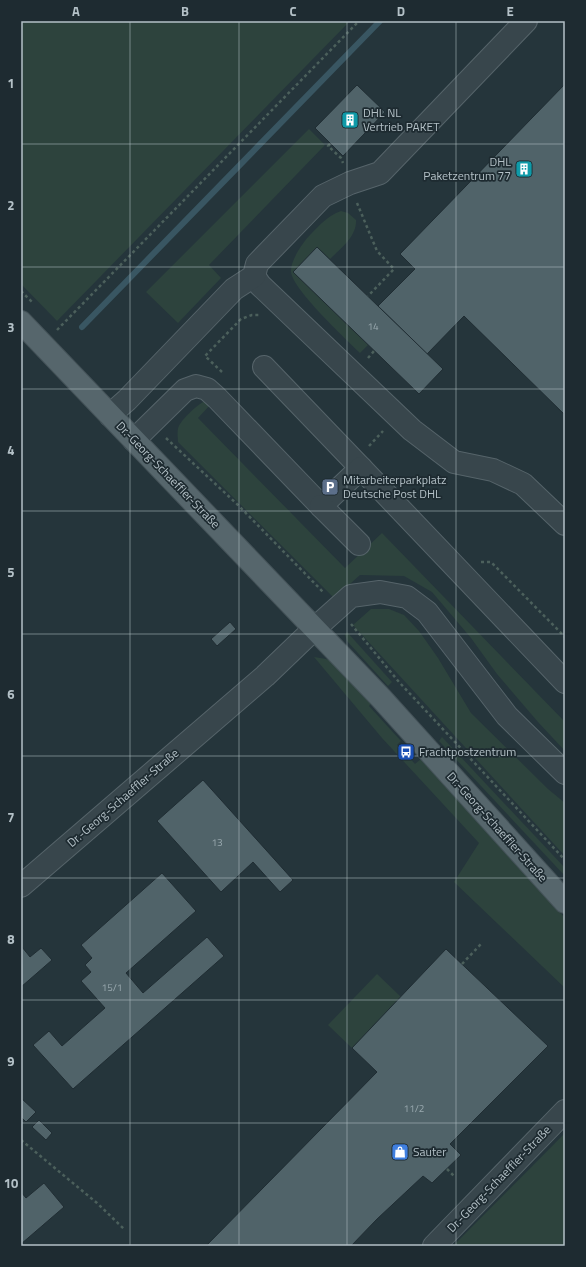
<svg xmlns="http://www.w3.org/2000/svg" width="586" height="1267" viewBox="0 0 586 1267" font-family="'Titillium Web',sans-serif">
<style>
.green{fill:#2d433d}
.lines{fill:none;stroke-linecap:round;stroke-linejoin:round}
.stream{stroke:#395662;stroke-width:6}
.building{fill:#506369;stroke:#202d33}
.minor-casing{stroke:#56646a;stroke-width:24}
.major-casing{stroke:#445258;stroke-width:24}
.path{stroke:#4c605c;stroke-width:2.5;stroke-dasharray:3 3;stroke-linecap:butt}
.minor{stroke:#38464c;stroke-width:22}
.major{stroke:#56666c;stroke-width:22}
.grid{fill:none;stroke:#b4c1c7;stroke-width:1;stroke-opacity:0.55}
.labels{text-anchor:middle;stroke-width:3.5;stroke-linejoin:round;paint-order:stroke}
.number-label{font-size:10px;fill:#9baab0}
.poi-label{font-size:12px;fill:#b4c1c7;stroke:#1e2b31;text-anchor:start}
.street-label{font-size:12px;fill:#b4c1c7;stroke:#1e2b31}
.neatline{fill:none;stroke:#b4c1c7;stroke-width:1.5}
.grid-label{font-size:13px;text-anchor:middle;font-weight:bold;fill:#b4c1c7}
</style>
<rect width="100%" height="100%" fill="#25353b"/>
<g class="green">
<polygon points="21,21 350,21 57,321 21,284"/>
<polygon points="309,129 325,145 209,265 221,278 178,323 146,292"/>
<path d="M341,211l7,2 8,7c1,16 -15,28 -26,39l-13,-12 -24,25 75,73 -8,8c-14,-14 -67,-63 -69,-81 -1,-11 12,-30 19,-37 10,-10 17,-19 31,-24z"/>
<path d="M205,401l6,3 -13,14 147,150 37,-35 183,189v29l-27,-29 -41,-48 -26,-36 -39,-46 -28,-16 -44,-1 -19,17 -4,9 -159,-159c0,-4 -1,-9 0,-13 1,-8 20,-25 27,-28z"/>
<polygon points="371,609 389,609 404,615 419,631 438,658 471,713 548,789 565,803 565,856 353,625"/>
<polygon points="347,632 392,682 388,686 347,641 345,635"/>
<polygon points="314,657 326,659 333,662 372,702 369,706 401,741 397,745 415,764 422,758 565,918 565,988 454,882 479,843 382,738"/>
<polygon points="442,737 565,868 565,876 439,741"/>
<polygon points="377,974 401,997 352,1048 328,1025"/>
<polygon points="565,1133 565,1246 453,1246"/>
</g>
<g class="lines">
<polyline class="stream" points="82,327 380,21"/>
</g>
<g class="building">
<polygon points="565,84 565,415 464,316 427,354 378,306 415,269 400,254"/>
<polygon points="357,85 385,112 343,156 315,128"/>
<polygon points="317,247 443,369 419,394 293,272"/>
<polygon points="230,622 236,629 217,646 211,639"/>
<polygon points="203,780 293,880 280,892 253,862 221,892 157,821"/>
<polygon points="162,873 196,911 126,973 143,993 207,937 224,956 73,1089 33,1045 49,1031 62,1046 105,1008 81,981 91,972 85,965 92,958 81,945"/>
<polygon points="22,947 30,957 41,948 52,960 21,987"/>
<polygon points="446,949 548,1046 450,1144 461,1155 432,1183 423,1176 377,1219 351,1246 206,1246 377,1072 352,1048"/>
<polygon points="21,1098 36,1112 26,1122 21,1117"/>
<polygon points="39,1120 52,1133 46,1140 32,1127"/>
<polygon points="44,1183 64,1207 21,1244 21,1192 26,1198"/>
</g>
<g class="lines">
<g class="minor-casing">
<g id="minor">
<polyline points="254,276 260,285 412,430 454,462 493,470 523,484 565,524"/>
<polyline points="264,367 361,468"/>
<polyline points="110,415 127,400 234,289 254,276 257,264 323,196 350,183 380,173 526,21"/>
<polyline points="134,440 185,390 196,386 207,389 217,398 321,506 361,468 565,682"/>
<polyline points="321,506 359,544"/>
<polyline points="21,886 265,676 314,629 351,596 380,592 407,597 427,612 507,716 565,773"/>
<polyline points="434,1246 565,1111"/>
</g>
</g>
<g class="major-casing">
<polyline id="major" points="21,322 381,698 565,902"/>
</g>
<g class="path">
<polyline points="330,144 328,146 341,158 343,163"/>
<polyline points="357,203 377,251 394,269 368,296"/>
<polyline points="21,291 32,302"/>
<polyline points="57,330 359,21"/>
<polyline points="368,358 374,351"/>
<polyline points="222,372 205,356 241,319 252,315 261,315"/>
<polyline points="166,438 238,505 324,593"/>
<polyline points="369,446 383,431"/>
<polyline points="481,562 491,562 565,637"/>
<polyline points="351,624 399,682 565,860"/>
<polyline points="462,964 481,944"/>
<polyline points="21,1140 97,1203 124,1229"/>
<polyline points="447,1169 454,1176"/>
</g>
<use href="#minor" class="minor"/>
<use href="#major" class="major"/>
</g>
<path class="grid" d="M130,21v1225M239,21v1225M347,21v1225M456,21v1225M21,144h544M21,267h544M21,389h544M21,511h544M21,634h544M21,756h544M21,878h544M21,1000h544M21,1123h544"/>
<defs>
<g id="building-square" transform="scale(0.9)"><rect x="-9" y="-9" width="18" height="18" rx="4" fill="#0f9aa8" stroke="#1e2b31"/><path d="M-4-6H4V6H1V3H-1V6H-4ZM-2.5-4.3h1.7v1.8h-1.7ZM.8-4.3h1.7v1.8H.8ZM-2.5-1h1.7V.8h-1.7ZM.8-1h1.7V.8H.8Z" fill="#fff"/></g>
<g id="parking-square" transform="scale(0.9)"><rect x="-9" y="-9" width="18" height="18" rx="4" fill="#5c6f8a" stroke="#1e2b31"/><path d="M-3.5-5.5H1a3.5 3.5 0 0 1 0 7H-1V5.5H-3.5ZM-1-3.4V-.6H.8a1.4 1.4 0 0 0 0-2.8Z" fill="#fff"/></g>
<g id="bus-square" transform="scale(0.9)"><rect x="-9" y="-9" width="18" height="18" rx="4" fill="#1a4fb4" stroke="#1e2b31"/><path d="M-5-6H5V4H4V6H2V4H-2V6H-4V4H-5ZM-3.5-4V0h7V-4ZM-3.5 1.2v1.5H-2V1.2ZM2 1.2v1.5H3.5V1.2Z" fill="#fff"/></g>
<g id="shop-square" transform="scale(0.9)"><rect x="-9" y="-9" width="18" height="18" rx="4" fill="#3f7fe0" stroke="#1e2b31"/><path d="M-5-2.5h2.3a2.7 3.5 0 0 1 5.4 0H5L5.5 6h-11ZM-1.5-2.5h3a1.5 2.3 0 0 0-3 0Z" fill="#fff"/></g>
</defs>
<g fill-rule="evenodd">
<use href="#building-square" x="350" y="120"/>
<use href="#building-square" x="524" y="169"/>
<use href="#parking-square" x="330" y="487"/>
<use href="#bus-square" x="406" y="752"/>
<use href="#shop-square" x="400" y="1152"/>
</g>
<g class="labels">
<g class="number-label">
<text x="373" y="330">14</text>
<text x="217" y="846">13</text>
<text x="112" y="991">15/1</text>
<text x="414" y="1112">11/2</text>
</g>
<g class="poi-label">
<text x="363" y="117">DHL NL<tspan x="363" dy="14">Vertrieb PAKET</tspan></text>
<text x="511" y="166" text-anchor="end">DHL<tspan x="511" dy="14">Paketzentrum 77</tspan></text>
<text x="343" y="484">Mitarbeiterparkplatz<tspan x="343" dy="14">Deutsche Post DHL</tspan></text>
<text x="419" y="756">Frachtpostzentrum</text>
<text x="413" y="1156">Sauter</text>
</g>
<g class="street-label">
<text transform="translate(168 475) rotate(46)" y="4">Dr.-Georg-Schaeffler-Straße</text>
<text transform="translate(123 798) rotate(-41)" y="4">Dr.-Georg-Schaeffler-Straße</text>
<text transform="translate(497 827) rotate(48)" y="4">Dr.-Georg-Schaeffler-Straße</text>
<text transform="translate(499 1179) rotate(-46)" y="4">Dr.-Georg-Schaeffler-Straße</text>
</g>
</g>
<rect width="586" height="1267" fill="none" stroke="#1e2b31" stroke-width="44"/>
<rect x="22" y="22" width="542" height="1223" class="neatline"/>
<g class="grid-label">
<text x="76" y="16">A</text>
<text x="185" y="16">B</text>
<text x="293" y="16">C</text>
<text x="401" y="16">D</text>
<text x="510" y="16">E</text>
<text x="11" y="88">1</text>
<text x="11" y="210">2</text>
<text x="11" y="332">3</text>
<text x="11" y="455">4</text>
<text x="11" y="577">5</text>
<text x="11" y="699">6</text>
<text x="11" y="822">7</text>
<text x="11" y="944">8</text>
<text x="11" y="1066">9</text>
<text x="11" y="1188">10</text>
</g>
</svg>
